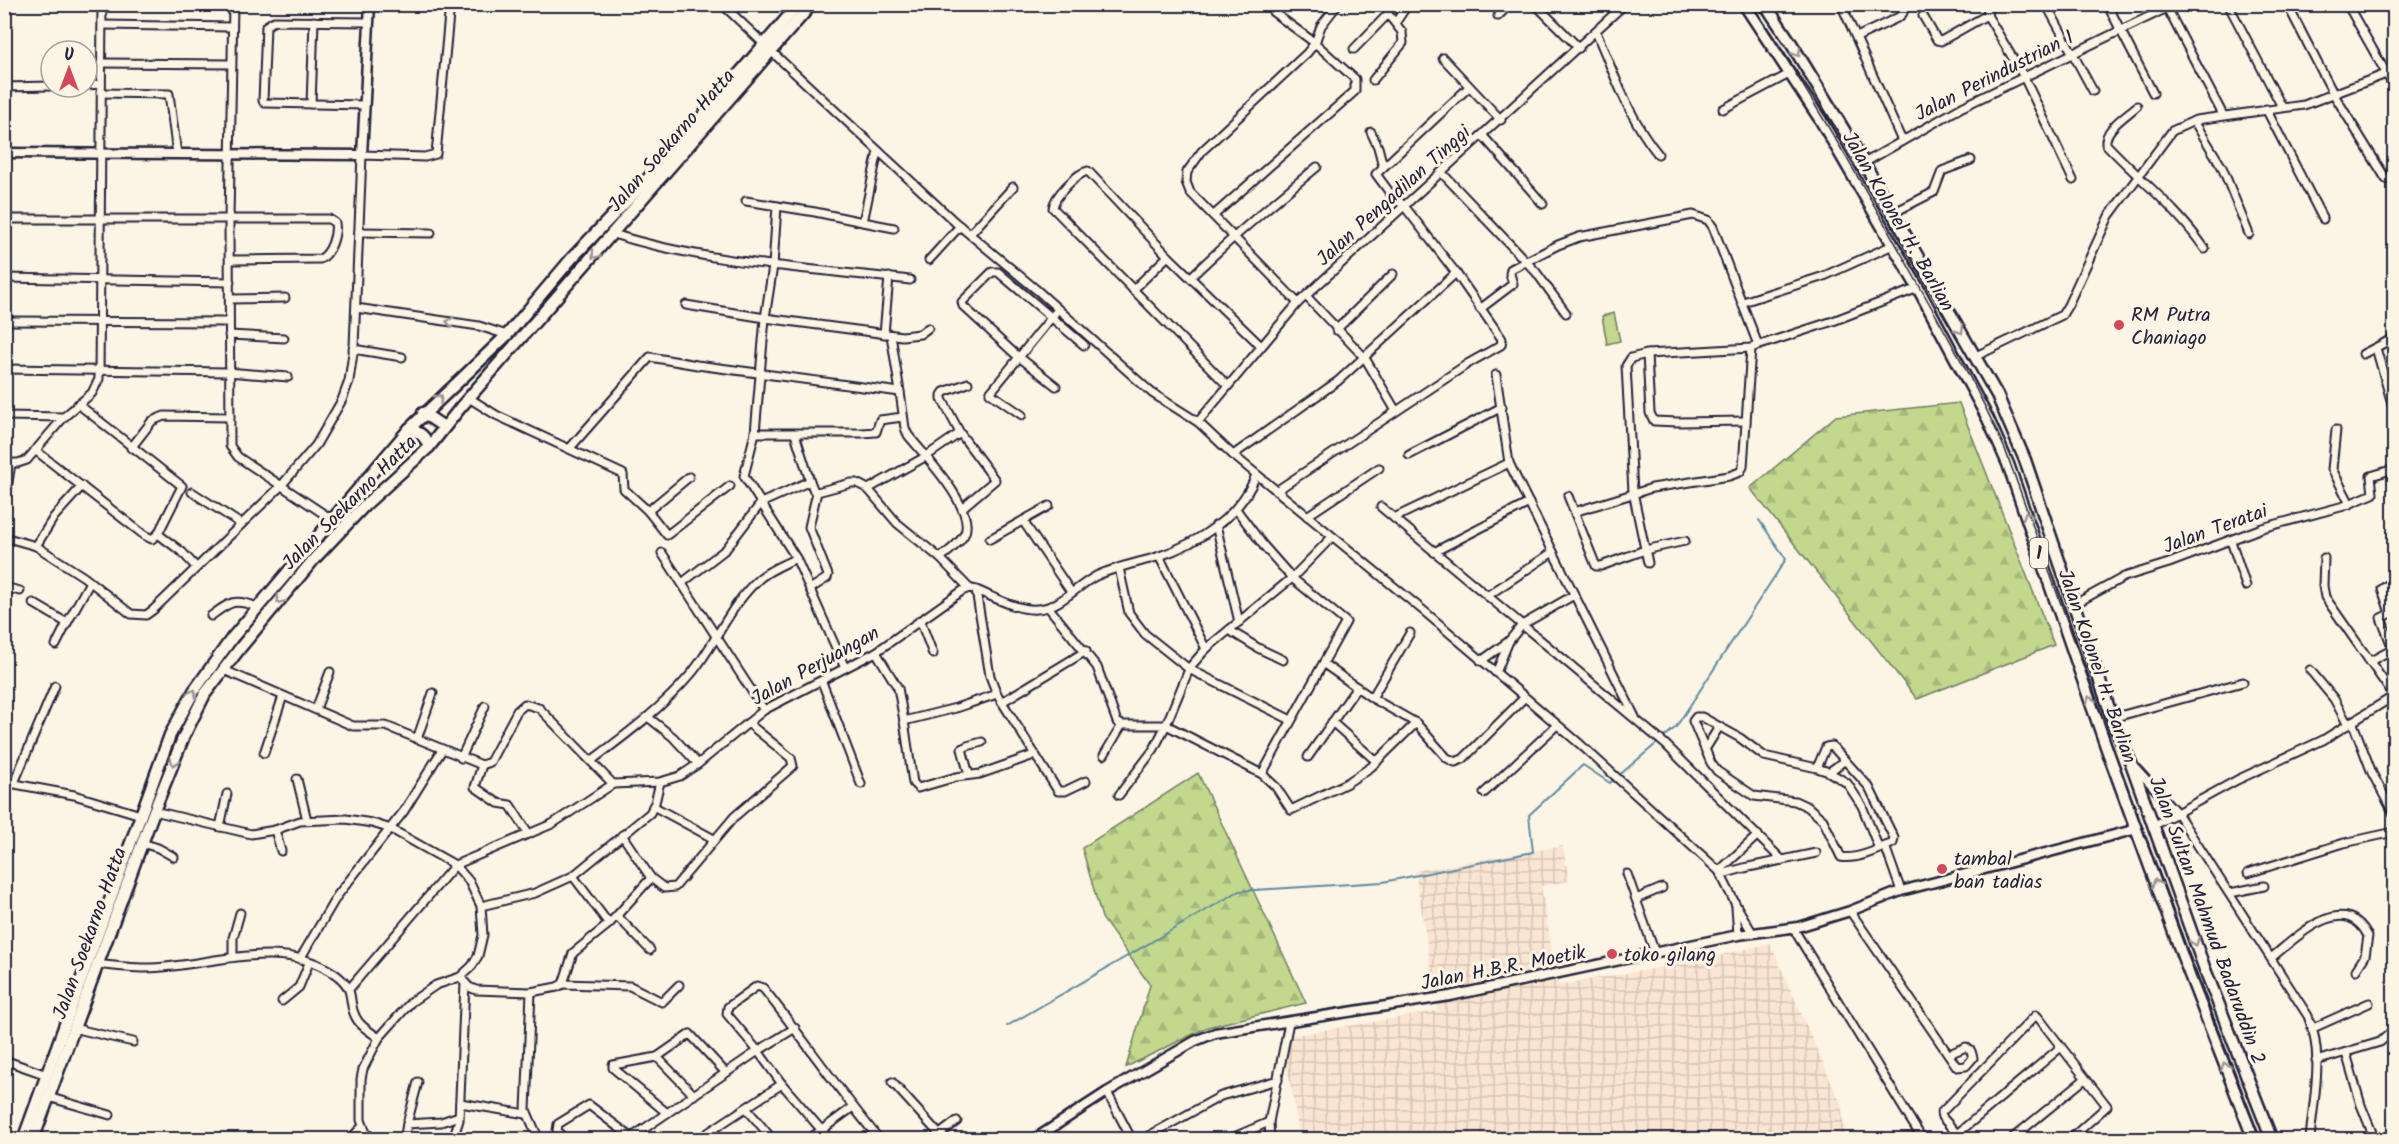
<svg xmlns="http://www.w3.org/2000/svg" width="2399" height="1144" viewBox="0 0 2399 1144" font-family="Kalam,sans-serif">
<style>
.industrial{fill:url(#industrial-grid)}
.green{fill:#c2d88d;stroke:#727d64;stroke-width:1.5}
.forest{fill:url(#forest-firs);stroke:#727d64;stroke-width:1.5}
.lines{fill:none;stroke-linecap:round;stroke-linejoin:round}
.stream{stroke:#5d8aa2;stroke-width:2}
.minor-casing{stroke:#22223b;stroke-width:11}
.tertiary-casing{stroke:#22223b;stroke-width:13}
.trunk-casing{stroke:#22223b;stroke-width:15}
.minor{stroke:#fcf5e5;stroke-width:7}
.tertiary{stroke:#fcf5e5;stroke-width:8}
.trunk{stroke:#fcf5e5;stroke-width:10}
.tram{stroke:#22223b;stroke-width:1.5}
.oneway{stroke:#9a9698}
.poi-dot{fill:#d1495b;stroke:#fcf5e5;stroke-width:2}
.labels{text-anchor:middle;stroke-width:6;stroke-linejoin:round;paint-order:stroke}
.shield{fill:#fcf5e5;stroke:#63616e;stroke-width:1.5}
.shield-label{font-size:18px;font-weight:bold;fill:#22223b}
.street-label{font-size:20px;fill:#22223b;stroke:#fcf5e5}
.poi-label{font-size:20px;fill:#22223b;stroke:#fcf5e5;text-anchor:start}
</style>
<defs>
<pattern id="industrial-grid" width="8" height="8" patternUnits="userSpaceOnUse" patternTransform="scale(1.5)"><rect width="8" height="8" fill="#fae5d2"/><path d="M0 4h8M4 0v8" fill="none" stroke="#d6c4b5"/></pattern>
<pattern id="forest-firs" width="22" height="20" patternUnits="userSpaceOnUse" patternTransform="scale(1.5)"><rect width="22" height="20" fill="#c2d88d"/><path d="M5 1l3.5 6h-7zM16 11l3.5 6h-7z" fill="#a6b97b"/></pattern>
</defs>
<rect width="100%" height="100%" fill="#fcf5e5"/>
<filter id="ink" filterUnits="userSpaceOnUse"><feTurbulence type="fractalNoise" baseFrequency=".0167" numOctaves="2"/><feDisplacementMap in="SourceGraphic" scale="12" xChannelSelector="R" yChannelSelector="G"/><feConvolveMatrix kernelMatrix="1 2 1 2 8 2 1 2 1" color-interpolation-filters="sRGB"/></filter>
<g filter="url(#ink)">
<polygon class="industrial" points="1563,846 1569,881 1541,886 1558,985 1698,961 1770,943 1841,1104 1845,1139 1300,1139 1282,1037 1438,1011 1415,871"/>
<polygon class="green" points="1614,313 1620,341 1607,344 1602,316"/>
<g class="forest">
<polygon points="1959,403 2054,645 1917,699 1750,488 1836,416"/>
<polygon points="1198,773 1306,1003 1208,1027 1126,1067 1150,985 1102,918 1082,848"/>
</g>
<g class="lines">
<polyline class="stream" points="1007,1026 1239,891 1383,882 1533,852 1529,815 1583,765 1610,783 1676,727 1786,559 1759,520"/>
<g class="minor-casing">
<g id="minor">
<polyline points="233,4 229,220 230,446 238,457 333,520"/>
<polyline points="722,4 765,45"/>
<polyline points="1535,4 1579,48"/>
<polyline points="1841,4 1902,141"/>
<polyline points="1995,4 1988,9 1987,15 2024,77 2073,180"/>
<polyline points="2046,4 2093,91"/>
<polyline points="2107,4 2153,93"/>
<polyline points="2228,4 2282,107"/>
<polyline points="2287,4 2333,93 2386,179"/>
<polyline points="2347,4 2394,87"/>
<polyline points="2166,6 2223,115"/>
<polyline points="1498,16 1510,4"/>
<polyline points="1923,16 1937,40 1941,41 1987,15"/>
<polyline points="1396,22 1408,4"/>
<polyline points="103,25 232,27"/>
<path d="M1596,32c18,41 33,87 62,122"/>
<polyline points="1857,37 1899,17 1903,13 1903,4"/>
<polyline points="1354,49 1388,14"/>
<polyline points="772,52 955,222 1038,291 1152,393 1198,422 1233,455 1425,612 1580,744 1719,871 1736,905 1752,932"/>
<polyline points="1443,58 1501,120"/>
<polyline points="101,63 231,64"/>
<polyline points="1373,80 1403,43 1402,32 1388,14 1388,4"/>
<polyline points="87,85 101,84"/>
<polyline points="4,87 51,86"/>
<polyline points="101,93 169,94 177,154"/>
<polyline points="311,104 314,21"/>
<polyline points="365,105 265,103 263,101 266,26 274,21 369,22"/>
<path d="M2137,106c-10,9 -33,23 -31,38 33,35 72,65 99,105"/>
<polyline points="1723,109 1791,73"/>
<polyline points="2266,109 2323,219"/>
<polyline points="2194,121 2222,167 2249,234"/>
<polyline points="1371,132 1378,147 1383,166"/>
<polyline points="1483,136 1543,204"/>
<polyline points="878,151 863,222 894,228"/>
<polyline points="1864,163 1962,107 2175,4"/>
<polyline points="1442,173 1536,272 1566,313"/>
<polyline points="746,201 815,212 863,222"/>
<polyline points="777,206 773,266 765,318 755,433 744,476 796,558 845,668"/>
<polyline points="1893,213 1934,192 1942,171 1971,160"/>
<polyline points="1214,215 1355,91 1355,79 1315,43 1273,12 1275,4"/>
<path d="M4,219h325l6,4c2,11 -4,31 -15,36l-90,1"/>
<polyline points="359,232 431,233"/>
<path d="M613,234c96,30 197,34 297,46"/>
<polyline points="970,234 1013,187"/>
<polyline points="929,260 960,226"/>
<path d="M1191,277c40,-39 83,-75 126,-110"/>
<polyline points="4,278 230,282"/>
<polyline points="1133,290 1168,256"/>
<polyline points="1306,296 1365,358 1396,411"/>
<polyline points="230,299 285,298"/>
<polyline points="1743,302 1824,276 1893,245"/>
<polyline points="1298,303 1190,192 1186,182 1187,172 1202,151 1307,53 1315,43 1321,26 1338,4"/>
<polyline points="686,305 765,318 902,336 920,334 928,328"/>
<polyline points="356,308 479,326 507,335"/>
<polyline points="1480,309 1513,284 1510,274 1511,269 1558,245 1579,237 1693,215 1708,220 1713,227 1758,345"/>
<polyline points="4,321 229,322"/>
<polyline points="1336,330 1393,274"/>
<polyline points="884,334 889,277"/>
<polyline points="229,335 284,338"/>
<polyline points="891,335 900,392"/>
<polyline points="2376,348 2394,411"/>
<polyline points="353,349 402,357"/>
<polyline points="1647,354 1650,413 1654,421 1678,422 1746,421"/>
<polyline points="2363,354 2394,338"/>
<polyline points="1976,356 2062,315 2068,305 2109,216 2172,131 2196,120 2304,105 2394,71"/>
<polyline points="4,369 228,372 288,377"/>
<polyline points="1496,375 1509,463 1635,717"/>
<polyline points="1056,386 1014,353 963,306 962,302 992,272 998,272 1084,345"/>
<path d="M1228,386l-175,-178c1,-12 24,-35 35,-37l80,85 93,90"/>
<polyline points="469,398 496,415 623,474 624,489 648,511 667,535 730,486"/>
<polyline points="1022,415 990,393 1055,313"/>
<polyline points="4,416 64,417"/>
<polyline points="1198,422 1298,303 1625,4"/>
<polyline points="2336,430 2332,469 2350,504"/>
<polyline points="755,433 862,433 876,432 880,420 903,417"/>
<polyline points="795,434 810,481"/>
<polyline points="131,448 152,421 164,416 230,417"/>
<path d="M570,448l80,-91 47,8 203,27 5,36 3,7c15,19 70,75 56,100 -5,9 -16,17 -24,23"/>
<polyline points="35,450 144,535 152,539 158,534 182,486 78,404"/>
<polyline points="1233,455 1338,381 1456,273 1405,207 1390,193 1376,174 1469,87"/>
<polyline points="1409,455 1502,407"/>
<polyline points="4,463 18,463 27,460 64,417 92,393 99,379 102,4"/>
<polyline points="868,489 925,457 960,433"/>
<polyline points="1276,491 1469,363 1501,345 1502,339 1456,273"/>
<polyline points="192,492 241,524"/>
<polyline points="817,492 851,483 857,483 868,489 897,523 940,558 969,588"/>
<polyline points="1568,496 1596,566 1601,566 1645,550 1685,541"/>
<polyline points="1381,507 1665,744 1782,860"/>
<polyline points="962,508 995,480 960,433 942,399 942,395 944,392 968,383"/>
<polyline points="4,509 11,463"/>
<polyline points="1236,509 1263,545 1292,578 1346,622 1262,774"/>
<polyline points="648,511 689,477"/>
<polyline points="1574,512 1652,488 1729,476 1740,472 1743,467 1751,348"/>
<polyline points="1307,516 1379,468"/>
<polyline points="1394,518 1509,463"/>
<polyline points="1023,521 1071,592"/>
<polyline points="1216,525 1239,622"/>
<polyline points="158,534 182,552 196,567"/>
<polyline points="4,537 36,546 84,577 131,614 146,615 153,610 281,486 316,445 342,400 349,381 354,346 362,155 425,157 436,154 450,4"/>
<polyline points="990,539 1049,506"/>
<polyline points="2231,541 2246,586"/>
<polyline points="36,546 54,517 82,486"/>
<polyline points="1434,552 1529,503"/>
<polyline points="662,553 764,710"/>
<polyline points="1159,556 1206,649"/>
<polyline points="2324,558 2323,586 2325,597 2394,696"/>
<polyline points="1648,563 1633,492 1626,366 1631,358 1647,354 1751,348 1833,321 1918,288"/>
<polyline points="1119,568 1129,613 1145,634 1189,669 1291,720"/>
<polyline points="682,583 726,549 761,503 810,481 814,491 817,492"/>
<polyline points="4,587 20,591"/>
<polyline points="810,589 827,578 828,575 809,527 817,492"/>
<polyline points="976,590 990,676 997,694 1058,791 1065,791 1086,781"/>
<polyline points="1487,596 1553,552"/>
<polyline points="33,603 67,623 90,582"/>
<polyline points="2073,605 2124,577 2169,563 2262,528 2344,506 2373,494 2371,476 2394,469"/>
<polyline points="1049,608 1097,667 1117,722 1122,725 1166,725 1262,774 1276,787 1291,810 1347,783 1371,767 1416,723"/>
<polyline points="2390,613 2382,589 2394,580"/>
<path d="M211,616c19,-14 23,-18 46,-9"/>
<polyline points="920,620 933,654"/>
<polyline points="1229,630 1258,648 1283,660"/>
<polyline points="56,645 67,623"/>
<polyline points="876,652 898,688 904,721 956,708 997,694"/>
<polyline points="1481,661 1509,641 1522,625 1574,595"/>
<polyline points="2369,662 2393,649 2381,618 2394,612"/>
<polyline points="1324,664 1372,698 1416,723 1447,758 1455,762 1463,759 1524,698"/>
<polyline points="224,670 353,726 386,726 482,765 490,762 517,711 525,704 539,708 613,784"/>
<polyline points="2310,670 2334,699 2348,725"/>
<polyline points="1496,673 1509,641"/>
<polyline points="822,682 861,784"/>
<polyline points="1372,698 1410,633"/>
<polyline points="1002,702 1086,651"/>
<polyline points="316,709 330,672"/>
<polyline points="649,718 673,737 698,764"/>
<polyline points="2112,718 2243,682"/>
<polyline points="904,721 913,783 918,788 956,777 980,774 1034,755"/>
<polyline points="2352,721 2372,773 2394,814"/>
<polyline points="1332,722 1377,762"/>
<polyline points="417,739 433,693"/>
<polyline points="1706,748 1719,727"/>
<polyline points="264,753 283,696"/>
<polyline points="1104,755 1122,725"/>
<polyline points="1308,757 1357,687"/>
<polyline points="461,758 485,706"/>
<path d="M591,761c36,-27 70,-52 100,-87 25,-30 39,-70 69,-96 11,-9 25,-14 36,-20"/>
<polyline points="482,765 475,787 498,803 510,805 529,834"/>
<path d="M2135,767l42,46 131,203c17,40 5,82 2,124"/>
<path d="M1817,768l9,-21 6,-1 37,41 25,51 -1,5c-14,6 -36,17 -52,14l-18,-37 -15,-13 -13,-6 -41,-5 -37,-25 -6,-8 -18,-42 3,-4h6l38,21 24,18 53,12 12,4 18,11 15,23 17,43"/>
<polyline points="1829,772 1844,761"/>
<polyline points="969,775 962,749 967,746 982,742"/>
<polyline points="297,779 307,820"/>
<polyline points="4,782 74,795 141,815"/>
<polyline points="14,783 55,686"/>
<polyline points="1484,793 1557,725"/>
<polyline points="1119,795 1154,749 1166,725 1190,667 1206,649 1292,578 1332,537"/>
<polyline points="653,806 714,839"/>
<polyline points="154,811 251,834 275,830 300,821 346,819 372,823 391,829 455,865 469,881 481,906 483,935 478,956 472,966 460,977 436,985 411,1002 379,1038 363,1069 361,1079 361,1120 366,1133 376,1140"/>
<polyline points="2153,826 2237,780 2323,740 2394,696"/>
<polyline points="220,827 227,794"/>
<polyline points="275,830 281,851"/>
<polyline points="622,835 651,878 664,888 675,887 734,817 793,766 791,758 748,723"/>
<polyline points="142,843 158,848 174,857"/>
<polyline points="1885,846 1901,891"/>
<polyline points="1719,871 1758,835"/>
<polyline points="2248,873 2344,843 2394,832"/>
<polyline points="1627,874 1655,953"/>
<polyline points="1722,874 1744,868 1816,853"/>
<polyline points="573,876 609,924 651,878"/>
<polyline points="2230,893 2264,886"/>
<polyline points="1636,899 1662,888"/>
<polyline points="481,906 535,893 573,876 650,813 655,803 660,782"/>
<polyline points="1736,907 1738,935"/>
<polyline points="1850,911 1957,1067 1966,1066 1973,1058 1971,1051 1966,1047 1949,1054"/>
<polyline points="617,916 650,950"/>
<polyline points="1793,928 1923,1140"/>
<polyline points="233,957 233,938 240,913"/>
<path d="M2271,958c25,-20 73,-69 97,-22l-3,20 -9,14"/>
<polyline points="300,959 337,896 404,811 442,750"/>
<path d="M96,964c17,2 34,4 50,4 60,0 133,-33 189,6 24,17 10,29 23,47 5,7 14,12 21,17"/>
<polyline points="460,977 469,987 476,990 531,992 557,987 563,984 573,953 609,924"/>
<polyline points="563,984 630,986 662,1002 679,985"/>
<path d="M350,988l105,-123 97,-41 61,-40 47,-2 20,-6 18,-12 66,-54 112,-58 86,-61 7,-3 7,2c18,7 42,21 61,19 22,-1 40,-23 59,-33 19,-9 41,-13 61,-19 41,-14 84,-41 99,-82"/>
<polyline points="531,992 526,1110 539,1140"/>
<polyline points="282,1001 299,987 309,963"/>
<polyline points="73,1028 133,1042"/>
<polyline points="2313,1028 2369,1003"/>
<polyline points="2061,1047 1957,1134 1942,1117 1941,1113 2036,1015 2038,1017 2107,1106 2069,1140"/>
<polyline points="2346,1053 2361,1105 2375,1140"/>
<polyline points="657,1057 694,1095"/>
<polyline points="4,1060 47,1075"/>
<polyline points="2316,1061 2380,1042 2394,1030"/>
<polyline points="892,1082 939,1134"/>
<polyline points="1107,1092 1132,1140"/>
<polyline points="48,1097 110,1115"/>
<polyline points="460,1103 526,1114"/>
<polyline points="747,1109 773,1140"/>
<polyline points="667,1113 613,1068 613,1065 657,1057 690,1034 726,1073"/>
<polyline points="407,1124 418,1082"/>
<polyline points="454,1136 459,1120 465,983"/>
<polyline points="632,1137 758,1051 795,1028"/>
<polyline points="349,1140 362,1127"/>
<polyline points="404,1140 407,1124 441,1122 459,1116"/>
<polyline points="565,1140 557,1131 558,1124 589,1105 635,1140"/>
<polyline points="697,1140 782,1084"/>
<polyline points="808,1140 853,1107"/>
<path d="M830,1140l-48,-56 -24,-33 -31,-37 1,-7 29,-21 6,2c40,50 76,103 117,152"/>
<polyline points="932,1140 957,1121"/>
<polyline points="1141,1140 1221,1096 1278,1080"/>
<polyline points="1227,1140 1269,1122"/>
<polyline points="1270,1140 1269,1122 1289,1022"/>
<polyline points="1950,1140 1957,1134 1962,1140"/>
<polyline points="2010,1140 2085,1079"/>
</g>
</g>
<g class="tertiary-casing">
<g id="tertiary">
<polyline points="4,153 362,155 370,4"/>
<polyline points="1033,1140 1107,1092 1195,1041 1215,1033 1450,996 1738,935 1798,927 1850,911 1901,891 2137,829"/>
</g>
</g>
<g class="trunk-casing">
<g id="trunk">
<polyline points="1744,4 1820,119 1918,288 1988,419 2008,464 2108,752 2183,957 2254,1140"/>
<polyline points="1765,4 1791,43 1864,163 1997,395 2025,460 2116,729 2131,763 2204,967 2272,1140"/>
<polyline points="423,413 444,427"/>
<path d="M409,429c11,3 16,7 20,18"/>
<polyline points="23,1140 170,735 194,691 232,638 409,429 507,335 572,258 659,167 799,4"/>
<polyline points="33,1140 154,811 184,736 205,694 241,647 315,558 365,505 429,447 460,408 812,4"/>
</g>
</g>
<use href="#minor" class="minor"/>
<use href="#tertiary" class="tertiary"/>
<use href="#trunk" class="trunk"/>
<path class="tram" d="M1751,4c61,92 116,187 169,283 30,53 60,106 85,162l191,529 64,162"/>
</g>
<defs><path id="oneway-chevron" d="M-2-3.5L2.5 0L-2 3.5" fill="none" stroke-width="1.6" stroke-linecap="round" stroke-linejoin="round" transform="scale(1.5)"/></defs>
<g class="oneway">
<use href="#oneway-chevron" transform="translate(1797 53) rotate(59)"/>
<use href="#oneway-chevron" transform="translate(595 255) rotate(131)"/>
<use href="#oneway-chevron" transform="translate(450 322) rotate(-172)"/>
<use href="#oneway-chevron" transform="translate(1960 330) rotate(60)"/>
<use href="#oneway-chevron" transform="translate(439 398) rotate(-43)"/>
<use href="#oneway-chevron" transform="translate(2027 515) rotate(-108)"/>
<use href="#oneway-chevron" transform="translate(280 600) rotate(130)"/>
<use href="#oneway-chevron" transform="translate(193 693) rotate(-59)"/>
<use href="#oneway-chevron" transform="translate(2090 700) rotate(-110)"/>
<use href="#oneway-chevron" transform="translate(174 762) rotate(112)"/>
<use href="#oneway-chevron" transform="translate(2156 883) rotate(-110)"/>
<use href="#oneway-chevron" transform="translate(2195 942) rotate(69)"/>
<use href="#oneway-chevron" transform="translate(2225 1066) rotate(-111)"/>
</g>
</g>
<g class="poi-dot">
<circle cx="2119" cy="325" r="6"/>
<circle cx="1942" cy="869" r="6"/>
<circle cx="1612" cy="954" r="6"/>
</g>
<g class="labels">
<rect class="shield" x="2030" y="538" width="18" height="30" rx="4.5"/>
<g class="shield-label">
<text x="2039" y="559">1</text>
</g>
<g class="street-label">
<text transform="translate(1994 75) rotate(-27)" y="7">Jalan Perindustrian 1</text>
<text transform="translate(671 140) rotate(-49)" y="7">Jalan Soekarno Hatta</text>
<text transform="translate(1393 195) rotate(-42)" y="7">Jalan Pengadilan Tinggi</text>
<text transform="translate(1899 221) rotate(60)" y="7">Jalan Kolonel H. Barlian</text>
<text transform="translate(349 502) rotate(-45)" y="7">Jalan Soekarno Hatta</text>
<text transform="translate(2215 528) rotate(-20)" y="7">Jalan Teratai</text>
<text transform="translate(815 665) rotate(-29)" y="7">Jalan Perjuangan</text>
<text transform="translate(2098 666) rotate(71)" y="7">Jalan Kolonel H. Barlian</text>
<text transform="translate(2208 920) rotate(70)" y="7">Jalan Sultan Mahmud Badaruddin 2</text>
<text transform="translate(89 933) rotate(-70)" y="7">Jalan Soekarno Hatta</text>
<text transform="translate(1503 967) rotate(-11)" y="7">Jalan H.B.R. Moetik</text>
</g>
<g class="poi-label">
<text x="2131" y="321">RM Putra<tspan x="2131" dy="23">Chaniago</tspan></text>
<text x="1954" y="865">tambal<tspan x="1954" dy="23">ban tadias</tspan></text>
<text x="1624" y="961">toko gilang</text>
</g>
</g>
<rect width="2399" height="1144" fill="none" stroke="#fcf5e5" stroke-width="24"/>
<rect x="12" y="12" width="2375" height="1120" fill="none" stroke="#22223b" stroke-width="2" filter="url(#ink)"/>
<g transform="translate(69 69)"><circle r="28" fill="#fcf5e5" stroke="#a5a1a1" stroke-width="1.5"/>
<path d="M0-4.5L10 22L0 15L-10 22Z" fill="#d1495b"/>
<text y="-9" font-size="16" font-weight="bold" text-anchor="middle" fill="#22223b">U</text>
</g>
</svg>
